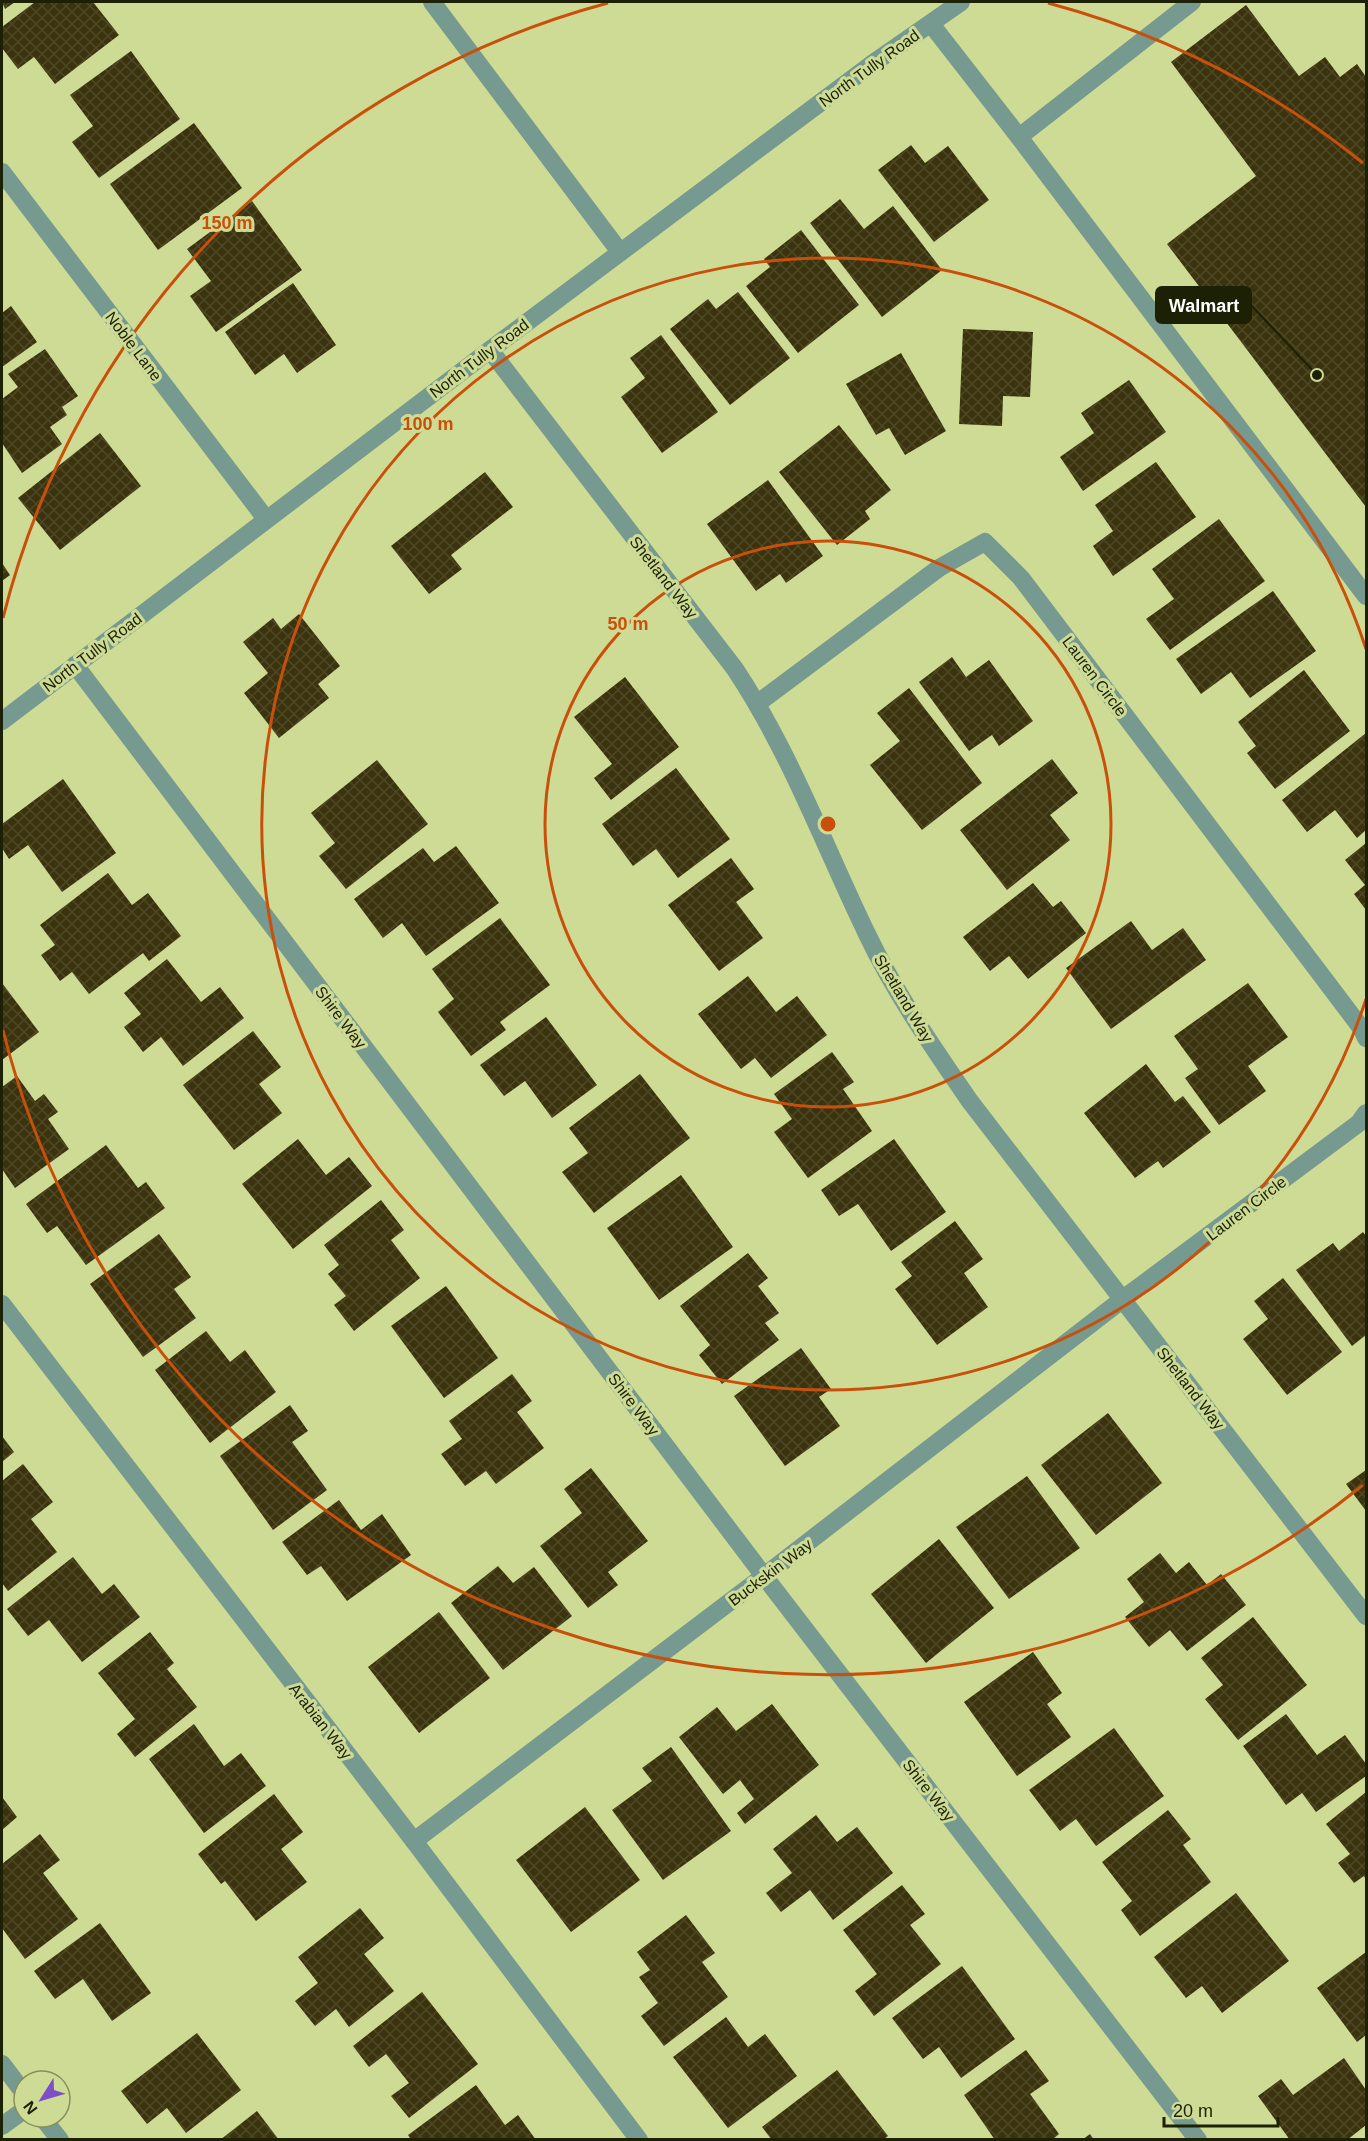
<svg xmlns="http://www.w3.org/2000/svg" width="1368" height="2141" viewBox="0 0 1368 2141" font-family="Helvetica,sans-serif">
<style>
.building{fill:url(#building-cross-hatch)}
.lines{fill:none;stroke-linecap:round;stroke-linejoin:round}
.minor{stroke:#769990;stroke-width:18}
.ring{fill:none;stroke:#c9500b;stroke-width:3}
.labels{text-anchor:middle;stroke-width:6;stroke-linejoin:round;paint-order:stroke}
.street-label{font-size:16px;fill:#1c2004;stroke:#cedb95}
.centre{fill:#c9500b;stroke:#cedb95;stroke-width:3}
.ring-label{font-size:18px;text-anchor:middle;font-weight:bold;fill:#c9500b;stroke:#cedb95;stroke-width:6;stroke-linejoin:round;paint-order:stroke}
.leader{fill:none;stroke:#1c2004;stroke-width:2}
.callout-dot{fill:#1c2004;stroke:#cedb95;stroke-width:2}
.callout{fill:#1c2004;stroke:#1c2004;stroke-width:2}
.callout-label{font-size:18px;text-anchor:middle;font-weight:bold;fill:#fff}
</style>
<defs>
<pattern id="building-cross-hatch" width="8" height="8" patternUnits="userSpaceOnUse" patternTransform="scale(1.5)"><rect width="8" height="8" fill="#3b330d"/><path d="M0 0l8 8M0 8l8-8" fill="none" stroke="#4e4826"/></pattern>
</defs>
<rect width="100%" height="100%" fill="#cedb95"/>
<g class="building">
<polygon points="2,2 15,2 5,9"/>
<polygon points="35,2 93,2 119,35 55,84 34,57 18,69 2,48 2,27"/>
<polygon points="1246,5 1299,76 1325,57 1340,77 1357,64 1366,77 1366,507 1167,244 1256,176 1171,62"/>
<polygon points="131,51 180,119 99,178 72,142 93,126 70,95"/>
<polygon points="194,123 242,188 158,250 110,184"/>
<polygon points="911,145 925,163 948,146 989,200 934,242 878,170"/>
<polygon points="840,199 864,229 893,206 942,270 882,317 810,223"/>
<polygon points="252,201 302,270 216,332 190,296 211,281 187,249"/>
<polygon points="801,230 859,305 798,353 746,286 770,267 764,259"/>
<polygon points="293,283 336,345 297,373 284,354 255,375 225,332"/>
<polygon points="738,292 790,358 730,405 670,329 708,299 716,309"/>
<polygon points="11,306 37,342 2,367 2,313"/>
<polygon points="963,329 1033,332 1030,397 1003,396 1002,426 959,424"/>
<polygon points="661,335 718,412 662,453 621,397 645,378 630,358"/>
<polygon points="45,349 78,396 62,407 67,415 50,427 62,444 22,473 2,443 2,399 18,387 8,374"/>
<polygon points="901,353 946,431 905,455 889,428 876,435 846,384"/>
<polygon points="1129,380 1166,432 1083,491 1060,457 1094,433 1081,413"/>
<polygon points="839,425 891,490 865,511 870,519 837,545 779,472"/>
<polygon points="100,433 141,486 60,550 18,498"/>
<polygon points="1156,462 1196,517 1113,576 1093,546 1113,531 1095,505"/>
<polygon points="485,472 513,507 451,555 462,569 429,594 391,546"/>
<polygon points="768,480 823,556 786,583 780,574 756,591 707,524"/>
<polygon points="1219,519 1265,581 1170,650 1146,619 1174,599 1152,569"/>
<polygon points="2,563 10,575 2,581"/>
<polygon points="1273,591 1316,651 1250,698 1231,672 1201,694 1176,659"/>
<polygon points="299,614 340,666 318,684 329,698 279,738 244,693 268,673 243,642 273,618 281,629"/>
<polygon points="952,657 966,677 989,660 1033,721 999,746 992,735 969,751 919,682"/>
<polygon points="1304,670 1350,731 1275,789 1247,753 1256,746 1238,722"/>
<polygon points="625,677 679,747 611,800 594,778 612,764 574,717"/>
<polygon points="909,688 982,783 922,830 870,765 900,741 877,713"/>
<polygon points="1366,733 1366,830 1357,838 1335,810 1307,832 1282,800"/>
<polygon points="1052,759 1078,793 1050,815 1070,840 1007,890 960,830"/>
<polygon points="377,760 428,824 346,889 319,856 335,843 311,813"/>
<polygon points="676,768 730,839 678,878 656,849 633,866 602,824"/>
<polygon points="63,779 116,853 62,892 28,845 9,859 2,848 2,824"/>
<polygon points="1366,843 1366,910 1354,894 1365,885 1345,860"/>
<polygon points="456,846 499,903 426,956 402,923 383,938 354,899 423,848 434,862"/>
<polygon points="731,858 754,889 736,902 763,938 719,971 668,905"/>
<polygon points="108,873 132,905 148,893 181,936 149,961 143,953 89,994 72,972 60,981 41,955 55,945 40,925"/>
<polygon points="1033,883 1053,907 1061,901 1086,933 1028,979 1009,956 990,971 963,937"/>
<polygon points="500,918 550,985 500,1022 506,1030 471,1056 438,1012 454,999 432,969"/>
<polygon points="1131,921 1152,950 1183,928 1206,960 1111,1029 1066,968"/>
<polygon points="167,959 201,1002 220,987 244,1018 183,1066 161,1037 143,1052 124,1027 141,1014 124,993"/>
<polygon points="748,976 776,1012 797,996 827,1035 771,1078 755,1058 741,1069 698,1014"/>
<polygon points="2,983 39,1032 2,1060"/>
<polygon points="1248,983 1288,1037 1248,1066 1266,1091 1219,1125 1185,1078 1198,1069 1174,1036"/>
<polygon points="546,1017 597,1085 552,1118 525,1081 504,1096 480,1065"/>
<polygon points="253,1031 281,1067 259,1084 282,1113 234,1150 183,1085"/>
<polygon points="832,1052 854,1082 843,1089 872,1131 808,1178 774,1132 792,1119 774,1094"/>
<polygon points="1146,1064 1175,1102 1183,1096 1211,1132 1163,1168 1158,1161 1135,1178 1084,1113"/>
<polygon points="640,1074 690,1138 594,1213 562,1172 588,1153 569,1128"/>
<polygon points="17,1076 35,1101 44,1094 58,1112 48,1119 69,1149 15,1188 2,1169 2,1087"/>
<polygon points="298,1139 326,1175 349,1157 372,1186 293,1249 242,1184"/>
<polygon points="894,1139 946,1212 891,1251 858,1204 839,1216 821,1190"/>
<polygon points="106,1145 138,1188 146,1182 165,1208 86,1265 57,1226 47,1233 26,1204"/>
<polygon points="681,1175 733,1247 659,1300 607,1228"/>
<polygon points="381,1200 404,1230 391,1240 420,1278 354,1331 334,1305 346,1296 328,1274 339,1265 324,1245"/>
<polygon points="955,1221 983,1259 964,1273 988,1307 937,1345 895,1289 912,1276 901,1262"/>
<polygon points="1363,1232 1366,1236 1366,1335 1352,1346 1296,1270 1333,1243 1339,1251"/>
<polygon points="159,1234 191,1277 174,1289 196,1318 143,1357 90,1284"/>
<polygon points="748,1253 768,1278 758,1286 779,1313 765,1323 779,1340 722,1384 699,1355 710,1345 680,1306"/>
<polygon points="1283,1278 1342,1352 1287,1395 1243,1339 1268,1319 1254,1301"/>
<polygon points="446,1286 498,1358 444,1398 391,1326"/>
<polygon points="206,1331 230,1362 245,1350 276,1392 210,1443 155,1370"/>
<polygon points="801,1348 831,1389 819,1397 840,1426 785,1466 734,1396"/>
<polygon points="512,1374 532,1401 517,1412 544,1448 496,1484 486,1471 465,1486 441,1454 462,1439 449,1421"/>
<polygon points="290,1405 308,1431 292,1442 327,1490 273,1530 220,1456"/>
<polygon points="1108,1413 1162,1483 1096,1535 1041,1465"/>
<polygon points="2,1436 14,1452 2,1462"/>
<polygon points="23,1464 53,1502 31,1519 57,1552 8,1591 2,1583 2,1481"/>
<polygon points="591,1468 648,1541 608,1572 618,1585 588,1608 540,1546 582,1513 564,1489"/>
<polygon points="1366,1470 1366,1511 1346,1484"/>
<polygon points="1027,1476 1080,1548 1009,1599 956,1527"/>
<polygon points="339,1500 361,1530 382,1514 411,1555 347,1601 321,1566 307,1575 282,1542"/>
<polygon points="939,1539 994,1608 926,1663 871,1594"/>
<polygon points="1160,1553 1176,1573 1189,1562 1207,1585 1221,1574 1246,1605 1187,1651 1170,1630 1149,1647 1125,1617 1144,1602 1127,1579"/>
<polygon points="73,1557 102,1594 114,1584 140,1617 82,1662 49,1620 28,1636 7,1609"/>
<polygon points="498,1566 513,1583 534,1567 572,1616 503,1670 451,1603"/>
<polygon points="439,1612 490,1678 419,1733 368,1667"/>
<polygon points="1253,1617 1307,1685 1238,1740 1205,1699 1223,1685 1201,1658"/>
<polygon points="150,1632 174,1663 167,1669 197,1707 135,1757 117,1734 135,1719 98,1673"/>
<polygon points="1033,1652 1062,1693 1047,1704 1071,1737 1017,1776 964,1702"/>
<polygon points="772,1704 819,1765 745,1824 737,1813 754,1799 740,1780 723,1794 679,1737 717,1707 736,1731"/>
<polygon points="1286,1714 1317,1755 1345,1735 1366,1764 1366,1776 1316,1812 1302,1793 1286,1805 1243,1746"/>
<polygon points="194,1724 224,1766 241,1753 266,1786 204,1833 149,1759"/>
<polygon points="1114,1728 1164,1796 1096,1846 1076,1819 1060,1831 1029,1790"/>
<polygon points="671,1747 731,1831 663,1880 612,1810 652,1781 642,1768"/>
<polygon points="1366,1792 1366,1880 1364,1876 1354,1883 1338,1863 1350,1854 1326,1824"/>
<polygon points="274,1794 303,1832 281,1849 307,1882 256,1921 225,1881 221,1884 198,1854"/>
<polygon points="2,1797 17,1817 2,1830"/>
<polygon points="585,1807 640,1880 571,1932 516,1860"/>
<polygon points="1168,1810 1191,1839 1183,1845 1211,1882 1140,1936 1121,1910 1132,1901 1102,1862"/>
<polygon points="816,1815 837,1842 857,1827 893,1873 833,1920 810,1890 781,1912 766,1893 792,1873 773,1849"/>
<polygon points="40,1834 60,1860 43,1873 78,1919 25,1959 2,1928 2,1864"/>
<polygon points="902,1885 925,1914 910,1925 941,1964 874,2016 855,1991 877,1974 843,1930"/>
<polygon points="1236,1893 1289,1961 1222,2013 1202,1986 1186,1998 1154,1957"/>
<polygon points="360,1908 384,1938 364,1954 394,1991 349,2027 336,2009 315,2026 295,2001 318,1983 298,1957"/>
<polygon points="686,1915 715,1953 702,1962 728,1997 664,2046 641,2016 658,2003 639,1977 650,1970 637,1952"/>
<polygon points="100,1923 151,1993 112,2021 83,1979 55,1999 34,1971"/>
<polygon points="1366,1952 1366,2035 1357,2042 1317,1988"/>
<polygon points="962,1966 1015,2039 961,2078 939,2047 923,2059 892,2018"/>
<polygon points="422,1992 478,2064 409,2118 391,2096 409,2083 386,2054 369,2067 353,2046"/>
<polygon points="726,2017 748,2047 765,2034 797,2076 728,2128 673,2057"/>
<polygon points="197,2033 241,2090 186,2133 167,2108 147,2124 121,2091"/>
<polygon points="1026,2050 1049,2081 1030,2094 1059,2134 1052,2140 995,2140 964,2095"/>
<polygon points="1344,2058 1366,2090 1366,2125 1347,2140 1290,2140 1258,2096 1281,2079 1293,2095"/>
<polygon points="837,2070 888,2136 883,2140 772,2140 762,2127"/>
<polygon points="476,2085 505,2125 518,2115 536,2140 411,2140 408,2135"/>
<polygon points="257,2111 279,2140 220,2140"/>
<polygon points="1090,2134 1094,2140 1082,2140"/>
</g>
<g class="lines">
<g class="minor">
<polyline points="432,2 620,252"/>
<polyline points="1192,2 1019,137 1366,596"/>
<polyline points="931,24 1019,137"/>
<polyline points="2,172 266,519"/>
<path d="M490,350l245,319c55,83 89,176 132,265 28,59 65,112 102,166l397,516"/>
<polyline points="75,665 764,1576 1198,2140"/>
<polyline points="758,703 939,568 985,542 1021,578 1362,1029 1366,1038"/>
<polyline points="2,721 490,350 872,64 961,2"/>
<polyline points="2,1304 414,1841 639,2140"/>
<polyline points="414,1841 764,1576 1123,1299 1359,1123 1366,1113"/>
<polyline points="2,2064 24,2093"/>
<polyline points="42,2117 60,2140"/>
<polyline points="2,2126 24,2110"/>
</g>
</g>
<g class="ring">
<circle cx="828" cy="824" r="283"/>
<path d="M1366 999A566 566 0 1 1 1366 649"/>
<path d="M1363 1485A850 850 0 0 1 3 1030M3 618A850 850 0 0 1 608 3M1048 3A850 850 0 0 1 1363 163"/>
</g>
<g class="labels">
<g class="street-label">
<text transform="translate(869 68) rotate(-36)" y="6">North Tully Road</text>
<text transform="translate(134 346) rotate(53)" y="6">Noble Lane</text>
<text transform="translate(479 358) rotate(-37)" y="6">North Tully Road</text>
<text transform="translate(664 577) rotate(52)" y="6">Shetland Way</text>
<text transform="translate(92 652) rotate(-37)" y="6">North Tully Road</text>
<text transform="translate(1095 676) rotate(53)" y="6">Lauren Circle</text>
<text transform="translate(904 998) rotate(59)" y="6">Shetland Way</text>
<text transform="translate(341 1017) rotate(53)" y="6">Shire Way</text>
<text transform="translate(1246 1208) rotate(-37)" y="6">Lauren Circle</text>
<text transform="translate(1191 1388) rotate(52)" y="6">Shetland Way</text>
<text transform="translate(634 1404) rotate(53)" y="6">Shire Way</text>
<text transform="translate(770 1572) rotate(-37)" y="6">Buckskin Way</text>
<text transform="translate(321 1721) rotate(52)" y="6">Arabian Way</text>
<text transform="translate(929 1790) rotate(52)" y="6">Shire Way</text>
</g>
</g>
<circle cx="828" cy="824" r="9" class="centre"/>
<g class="ring-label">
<text x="227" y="229">150 m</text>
<text x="428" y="430">100 m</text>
<text x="628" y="630">50 m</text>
</g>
<path class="leader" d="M1317 375L1251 305"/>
<circle class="callout-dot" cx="1317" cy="375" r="6"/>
<rect class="callout" x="1156" y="287" width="95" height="36" rx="6"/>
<g class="callout-label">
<text x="1204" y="312">Walmart</text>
</g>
<rect width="1368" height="2141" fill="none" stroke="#1c2004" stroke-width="6"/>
<g transform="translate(42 2099) rotate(233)"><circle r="28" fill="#cedb95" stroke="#87905b" stroke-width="1.5"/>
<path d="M0-4.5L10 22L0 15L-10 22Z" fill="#7c4fc8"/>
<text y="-9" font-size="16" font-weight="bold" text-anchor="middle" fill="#1c2004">N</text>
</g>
<path d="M1164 2117v9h114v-9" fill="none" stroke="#1c2004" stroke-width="3"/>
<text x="1173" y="2117" font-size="18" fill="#1c2004" stroke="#cedb95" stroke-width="4.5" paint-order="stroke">20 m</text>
</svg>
